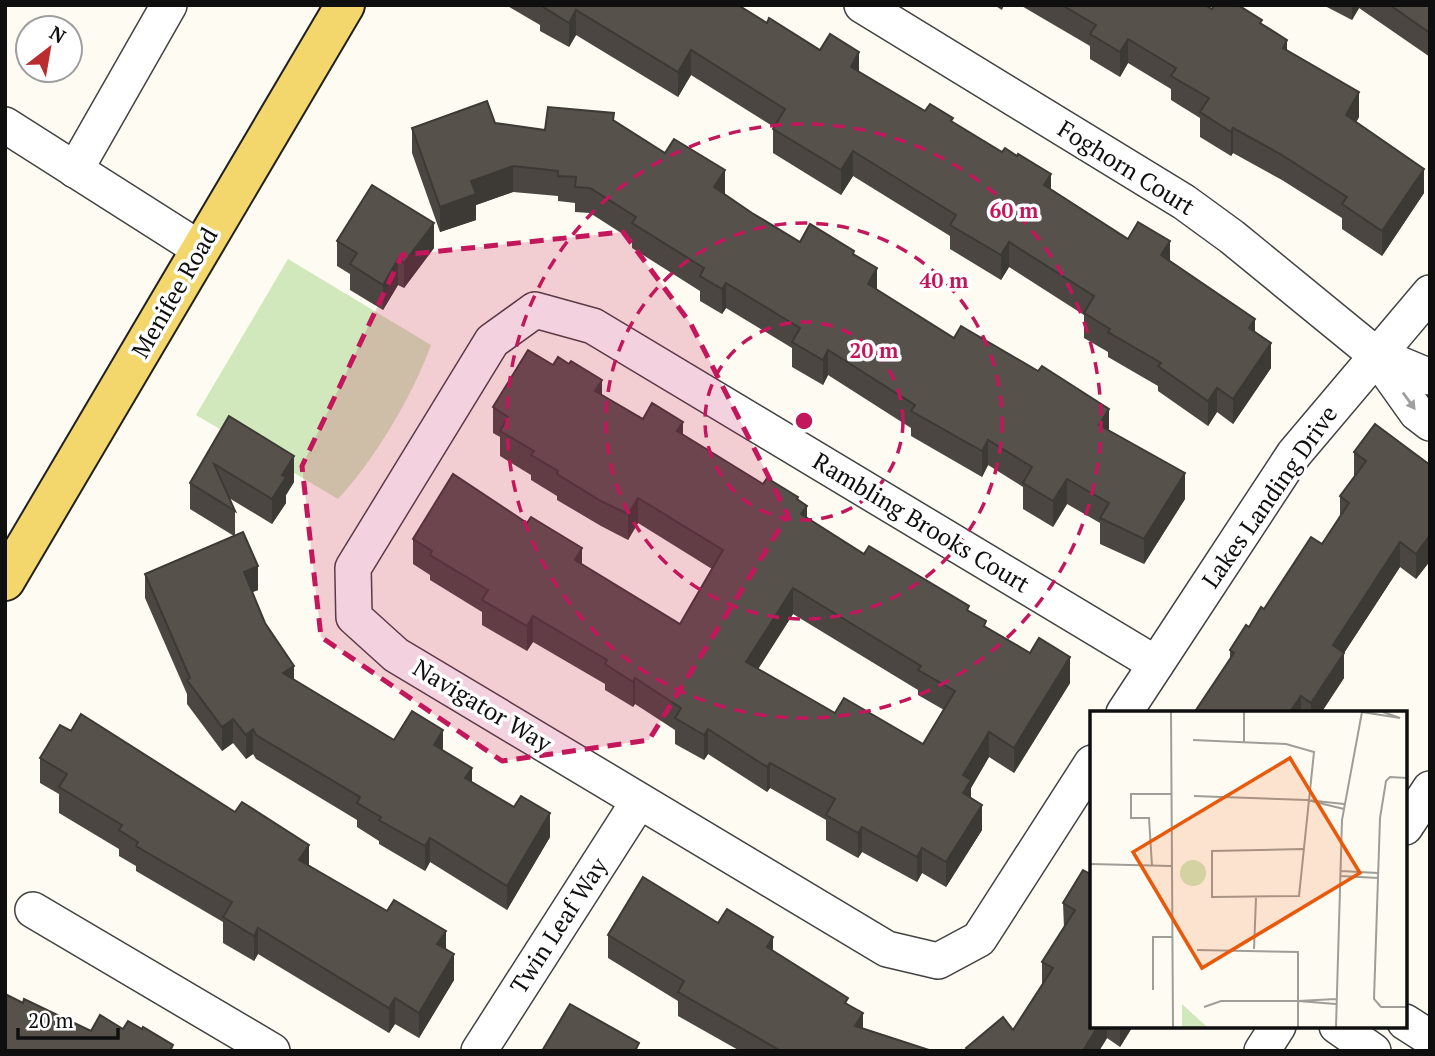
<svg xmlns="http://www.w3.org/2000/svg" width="1435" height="1056" viewBox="0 0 1435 1056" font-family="'PT Serif',serif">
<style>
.green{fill:#d1e8bc}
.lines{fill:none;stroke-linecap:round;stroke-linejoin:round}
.minor-casing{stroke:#424242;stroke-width:38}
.major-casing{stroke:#202020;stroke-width:42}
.minor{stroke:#fff;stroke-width:35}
.major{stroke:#f3d76d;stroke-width:38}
.wall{fill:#4b4641;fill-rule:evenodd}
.shaded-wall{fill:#3d3935}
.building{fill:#57514c;stroke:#3d3935;stroke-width:2;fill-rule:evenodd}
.oneway{fill:#9f9f9f}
.marked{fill:#c2185b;fill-opacity:0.2;stroke:#c2185b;stroke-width:5;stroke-dasharray:14 9;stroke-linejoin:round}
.ring{fill:none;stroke:#c2185b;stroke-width:3.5;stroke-dasharray:12 9}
.labels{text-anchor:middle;stroke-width:7;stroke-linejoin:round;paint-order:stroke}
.street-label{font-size:24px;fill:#0f0f0f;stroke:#fff}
.inset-road{fill:none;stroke:#9e9d97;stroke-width:2}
.view{fill:#e8590c;fill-opacity:0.15;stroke:#e8590c;stroke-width:3.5}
.inset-edge{fill:none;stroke:#0f0f0f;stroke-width:3.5}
.centre{fill:#c2185b;stroke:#fff;stroke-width:3.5}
.ring-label{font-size:21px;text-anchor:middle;font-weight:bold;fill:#c2185b;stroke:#fff;stroke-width:7;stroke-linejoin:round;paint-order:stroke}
</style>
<rect width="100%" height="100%" fill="#fefcf2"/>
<path class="green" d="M288,259l143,86c-19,52 -56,114 -93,154l-142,-84z"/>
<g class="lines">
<g class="minor-casing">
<g id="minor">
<polyline points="862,5 1184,202 1232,237 1375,354"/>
<polyline points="5,125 200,249"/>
<polyline points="75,170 169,5"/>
<polyline points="1430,377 1375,354 1417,413 1430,423"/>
<polyline points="1124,713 1294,454 1430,293"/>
<polyline points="1092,763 979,939 938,961 887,949 396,655 354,617 353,568 492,341 535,310 593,326 1156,664"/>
<polyline points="1405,827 1430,789"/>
<polyline points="33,910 272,1051"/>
<polyline points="1405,1022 1430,1038"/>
<polyline points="1337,1026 1373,1051"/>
<polyline points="479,1051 639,801"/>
<polyline points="1262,1051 1278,1026"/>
</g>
</g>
<g class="major-casing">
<polyline id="major" points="5,581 345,5"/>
</g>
<use href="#minor" class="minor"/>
<use href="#major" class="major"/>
</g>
<g class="wall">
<polygon points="506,5 738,5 767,23 859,72 925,111 953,123 1051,189 1128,239 1170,261 1255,332 1271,368 1233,424 1217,412 1208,426 1158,391 1158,386 1108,357 1108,352 1084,338 1084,315 1009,267 1001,280 950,249 950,236 853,176 841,195 773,153 773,129 774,127 691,75 678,97 576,35 569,47 540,31 540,25"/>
<polygon points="994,5 1004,5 1002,10"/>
<polygon points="1020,5 1205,5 1212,9 1262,24 1287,50 1359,117 1356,122 1424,193 1382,256 1342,229 1342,218 1282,180 1233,153 1231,156 1200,137 1200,118 1171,100 1171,89 1128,63 1120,77 1090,59 1090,46"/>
<polygon points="1323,5 1430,5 1430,57 1359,8 1352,20"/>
<polygon points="614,120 752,213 800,242 854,255 877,290 954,338 1109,431 1185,499 1144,564 1100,544 1100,523 1067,504 1053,527 1023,509 1023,487 988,465 982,477 911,436 911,428 828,375 823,385 792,367 792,348 726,308 722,314 700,301 700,291 632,248 632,240 590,213 575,212 575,203 558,201 558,196 513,192 476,205 476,220 440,232 412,153 412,128 495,123 545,130"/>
<polygon points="337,241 434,248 404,288 398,285 383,310 350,290 350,274 337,266"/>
<path d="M569,364l33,31 41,24 40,16 80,49 35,16 9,18 57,36 105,58 17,15 84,56 -56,90 -25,-16 -18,31v10l11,32 -36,57 -24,-14 -5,9 -55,-30 -4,6 -32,-18v-20l-56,-32 -3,4 -59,-38 -4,6 -29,-16v-14l-40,-26 -2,3 -28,-17v-6l-72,-42 -6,9 -45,-26v-13l-52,-32v-5l-17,-11v-25l169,26 98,59 32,-55 -74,-46 -10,17 -27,-14 -44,-26v-4l-26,-16v-5l-31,-19v-19l-7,-4v-26l60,-42zM793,614l125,76v5l26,15 -21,34 -88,-31 -77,-44z"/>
<polygon points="229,416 294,482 286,495 286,503 272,524 229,498 235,511 235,535 258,590 252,592 265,623 294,680 394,740 443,750 472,782 550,837 507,910 430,862 425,871 379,844 379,841 357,827 357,820 256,759 253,754 246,759 233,743 222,751 187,704 187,694 145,598 145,574 234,536 190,509 190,483"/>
<polygon points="1354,452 1430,465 1430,561 1416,579 1400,567 1344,653 1344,678 1321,713 1196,713 1196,710 1230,660 1230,650 1264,609 1322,544 1340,518 1340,496 1354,477"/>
<polygon points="40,758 309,865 446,949 454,980 419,1038 395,1024 389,1033 258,954 254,961 223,943 223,922 136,871 136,866 119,856 119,849 59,813 59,794 40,783"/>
<polygon points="1083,870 1092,1026 1133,1026 1120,1047 1107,1038 1099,1051 966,1051 966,1048 1013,1030 1042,985 1042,962 1064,928 1063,903"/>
<polygon points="718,923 773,951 848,1004 863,1028 932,1051 740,1051 678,1016 678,1001 608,958 608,935"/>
</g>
<g class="shaded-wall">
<polygon points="1352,5 1359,5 1359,8 1352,20"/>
<polygon points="576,10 576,35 569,47 569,23"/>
<polygon points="1128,39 1128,63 1120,77 1120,52"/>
<polygon points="1287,40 1287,65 1283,48"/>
<polygon points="691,50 691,75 678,97 678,72"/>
<polygon points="859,52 859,77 851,67"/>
<polygon points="1359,92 1359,117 1346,140 1346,115"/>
<polygon points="1233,128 1233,153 1231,156 1231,132"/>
<polygon points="853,151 853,176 841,195 841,170"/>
<polygon points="513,166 513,192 476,205 476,220 440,232 440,207 471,181"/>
<polygon points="1424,169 1424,193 1382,256 1382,231"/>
<polygon points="725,170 725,195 714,187"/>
<polygon points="1051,174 1051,199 1044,185"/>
<polygon points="434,223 434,248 404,288 404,263"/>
<polygon points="1170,241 1170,266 1161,255"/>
<polygon points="1009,242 1009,267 1001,280 1001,255"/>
<polygon points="398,259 398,285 383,310 383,285"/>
<polygon points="877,268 877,294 868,284"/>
<polygon points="726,283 726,308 722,314 722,289"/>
<polygon points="1255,319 1255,343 1249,328"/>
<polygon points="1271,343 1271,368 1233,424 1233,399"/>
<polygon points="828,350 828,375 823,385 823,360"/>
<polygon points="602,380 602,406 595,391"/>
<polygon points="1217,388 1217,412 1208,426 1208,401"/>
<polygon points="1109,409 1109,435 1099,425"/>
<polygon points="683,422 683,447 677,431"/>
<polygon points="988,440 988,465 982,477 982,451"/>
<polygon points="294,456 294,482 286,495 286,503 272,524 272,499 282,475"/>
<polygon points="1185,473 1185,499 1144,564 1144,539"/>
<polygon points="1067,479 1067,504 1053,527 1053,501"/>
<polygon points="638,498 638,523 628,540 628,514"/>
<polygon points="807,506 807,531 801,514"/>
<polygon points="1430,535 1430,561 1416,579 1416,554"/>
<polygon points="1400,542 1400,567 1344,653 1344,678 1321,713 1311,713 1311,703 1333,645"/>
<polygon points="582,548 582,574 575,560"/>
<polygon points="258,566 258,590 244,596 244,572"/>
<polygon points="793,588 793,614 746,688 746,662"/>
<polygon points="533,616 533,642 527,651 527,626"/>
<polygon points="1070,657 1070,683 1014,773 1014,748"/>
<polygon points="294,666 294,690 283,673"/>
<polygon points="635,678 635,704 633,707 633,682"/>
<polygon points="1301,696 1301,713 1289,713"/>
<polygon points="233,719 233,743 222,751 222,727"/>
<polygon points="253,729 253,754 246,759 246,735"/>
<polygon points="708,729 708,754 704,760 704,735"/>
<polygon points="443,730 443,754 434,745"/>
<polygon points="989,732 989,757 971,788 971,805 963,818 963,775"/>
<polygon points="770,763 770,788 767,792 767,767"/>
<polygon points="472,768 472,792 465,778"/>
<polygon points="982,805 982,830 946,887 946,862"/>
<polygon points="550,813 550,837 507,910 507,886"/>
<polygon points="862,827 862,852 858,858 858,833"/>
<polygon points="430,838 430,862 425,871 425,846"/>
<polygon points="309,845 309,870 299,860"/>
<polygon points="922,848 922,873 917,882 917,857"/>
<polygon points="258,928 258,954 254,961 254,936"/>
<polygon points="446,931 446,956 437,944"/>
<polygon points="773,937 773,961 767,947"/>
<polygon points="454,954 454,980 419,1038 419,1013"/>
<polygon points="395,998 395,1024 389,1033 389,1008"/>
<polygon points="863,1013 863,1037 855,1026"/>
<polygon points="1098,1026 1107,1026 1107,1038 1099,1051 1083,1051"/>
<polygon points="1120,1026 1133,1026 1120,1047"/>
</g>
<g class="building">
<polygon points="540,5 738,5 767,23 769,18 820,50 830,34 859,52 851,67 925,111 930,104 953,118 951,121 1002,152 1005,148 1017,156 1018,154 1051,174 1044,185 1128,239 1138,222 1170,241 1161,255 1255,319 1249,328 1271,343 1233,399 1217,388 1208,401 1158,366 1161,363 1108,332 1110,329 1084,313 1094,296 1009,242 1001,255 950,225 956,215 853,151 841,170 773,129 785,109 691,50 678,72 576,10 569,23"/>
<polygon points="1062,5 1205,5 1212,9 1214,5 1238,5 1262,20 1260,23 1287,40 1283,48 1359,92 1346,115 1424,169 1382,231 1342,204 1347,197 1282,155 1233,128 1231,132 1200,112 1209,98 1171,76 1176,68 1128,39 1120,52 1090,34 1096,25"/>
<polygon points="1390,5 1430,5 1430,33"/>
<polygon points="487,101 495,123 545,130 548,107 614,113 613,120 665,153 674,139 725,170 714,187 752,213 800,242 810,224 854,251 853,254 877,268 868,284 954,338 961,326 1038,371 1042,366 1109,409 1099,425 1185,473 1144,539 1100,518 1109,503 1067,479 1053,501 1023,483 1032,467 988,440 982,451 911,411 915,405 828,350 823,360 792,342 800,328 726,283 722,289 700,276 704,268 632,223 636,217 590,188 575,187 576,177 558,176 558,171 513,166 471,181 476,194 440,207 412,128"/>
<polygon points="372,185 434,223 404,263 398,259 383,285 350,264 357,253 337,241"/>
<path d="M528,350l25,15 5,-8 11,7 2,-3 31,19 -7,11 48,28 9,-16 31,19 -6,9 86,53 4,-6 31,19 -1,2 10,7 -6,8 63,40 5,-8 100,60 -2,4 19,11 -2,5 46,27 9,-15 31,19 -56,91 -25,-16 -26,43 8,5 -8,13 19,12 -36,57 -24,-14 -5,9 -55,-30 -4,6 -32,-18 9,-16 -65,-36 -3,4 -59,-38 -4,6 -29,-17 6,-10 -46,-30 -2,4 -28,-18 2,-4 -74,-44 -6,10 -45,-26 6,-10 -58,-35 2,-4 -19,-12 40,-65 74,49 4,-6 51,31 -7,12 105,64 43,-74 -85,-52 -10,16 -27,-13 -44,-27 1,-3 -27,-16 3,-4 -34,-20 8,-14 -15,-10zM793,588l128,78 -3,4 37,21 -32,53 -79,-46 -9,15 -89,-51z"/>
<polygon points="229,416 294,456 282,475 286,477 272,499 214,464 235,511 190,483"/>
<polygon points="1375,424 1430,465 1430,535 1416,554 1400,542 1333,645 1344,653 1311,703 1301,696 1289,713 1198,713 1199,712 1196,710 1234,653 1230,650 1246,625 1249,627 1261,607 1264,609 1311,537 1322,544 1349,503 1340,496 1366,461 1354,452"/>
<polygon points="243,532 258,566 244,572 265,623 294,666 283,673 394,740 412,711 443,730 434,745 472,768 465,778 514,807 521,796 550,813 507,886 430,838 425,846 379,820 381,817 357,803 360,797 256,735 253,729 246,735 233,719 222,727 187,680 190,678 145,574"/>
<polygon points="81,714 235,812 242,802 309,845 299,860 387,911 394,900 446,931 437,944 454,954 419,1013 395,998 389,1008 258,928 254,936 223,917 232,902 136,846 138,842 119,830 122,825 59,787 67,774 40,758 60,725 71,731"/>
<polygon points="1083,870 1092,875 1092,1026 1098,1026 1083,1051 969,1051 966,1048 1003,1017 1013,1030 1053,968 1042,962 1075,910 1063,903"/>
<polygon points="643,877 718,923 727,909 773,937 767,947 848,998 845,1003 863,1013 855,1026 932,1051 781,1051 678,992 684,981 608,935"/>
<polygon points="5,994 23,1003 24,999 91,1031 100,1015 123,1029 128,1021 142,1029 143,1027 173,1045 170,1051 5,1051"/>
<polygon points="570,1004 639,1043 635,1051 542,1051"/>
</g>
<defs><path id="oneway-solid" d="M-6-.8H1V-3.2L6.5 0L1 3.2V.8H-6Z" transform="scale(1.75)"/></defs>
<use class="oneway" href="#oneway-solid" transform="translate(1409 401) rotate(54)"/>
<path class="marked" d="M623,232l68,92 97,191 -139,225 -147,21 -181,-124 -19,-171 100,-211z"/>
<g class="ring">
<circle cx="804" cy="421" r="99"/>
<circle cx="804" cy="421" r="198"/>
<circle cx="804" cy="421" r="297"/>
</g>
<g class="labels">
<g class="street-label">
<text transform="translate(1126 168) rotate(32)" y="8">Foghorn Court</text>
<text transform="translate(175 293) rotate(-60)" y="8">Menifee Road</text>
<text transform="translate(1270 497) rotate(-55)" y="8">Lakes Landing Drive</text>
<text transform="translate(921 523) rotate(31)" y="8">Rambling Brooks Court</text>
<text transform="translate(482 706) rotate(31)" y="8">Navigator Way</text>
<text transform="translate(559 926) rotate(-57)" y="8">Twin Leaf Way</text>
</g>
</g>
<g transform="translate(1090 711)">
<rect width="317" height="317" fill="#fefcf2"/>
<path d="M90 162a13 13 0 1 1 26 0a13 13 0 1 1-26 0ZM92,293l25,23h-25z" fill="#d1e8bc"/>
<path class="inset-road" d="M81,1l2,315M272,1l38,6 -17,-6M103,29l93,4 28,8 -15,144 -87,1v-46l91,-2M154,33v-32M317,67l-17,-1 -4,4 -6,37 -6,181 7,8h26M104,85l113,4M254,98l-37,-9 37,4M0,153l81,2M62,155l-3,-48h-18v-24h40M251,160l37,2M251,165l37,2M164,238l2,-51M107,239l101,2v75M63,279v-53h19M246,293l-38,-3 38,-2M114,296l17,-6h77M246,316l6,-207 20,-108"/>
<path class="view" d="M200,47l70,115 -158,95 -69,-116z"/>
<rect width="317" height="317" class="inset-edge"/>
</g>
<circle cx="804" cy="421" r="10" class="centre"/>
<g class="ring-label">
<text x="1014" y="218">60 m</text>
<text x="944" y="288">40 m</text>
<text x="874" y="358">20 m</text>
</g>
<rect width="1435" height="1056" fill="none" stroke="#0f0f0f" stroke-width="14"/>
<g transform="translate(49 49) rotate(31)"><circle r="33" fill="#ffffff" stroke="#9f9f9f" stroke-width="2"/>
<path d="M0-5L12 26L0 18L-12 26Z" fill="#ba2c2d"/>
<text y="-10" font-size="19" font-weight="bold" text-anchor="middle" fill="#0f0f0f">N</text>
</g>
<path d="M18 1028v10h100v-10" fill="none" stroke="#0f0f0f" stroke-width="3.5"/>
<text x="28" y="1028" font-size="21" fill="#0f0f0f" stroke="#ffffff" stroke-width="5" paint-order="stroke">20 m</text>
</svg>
